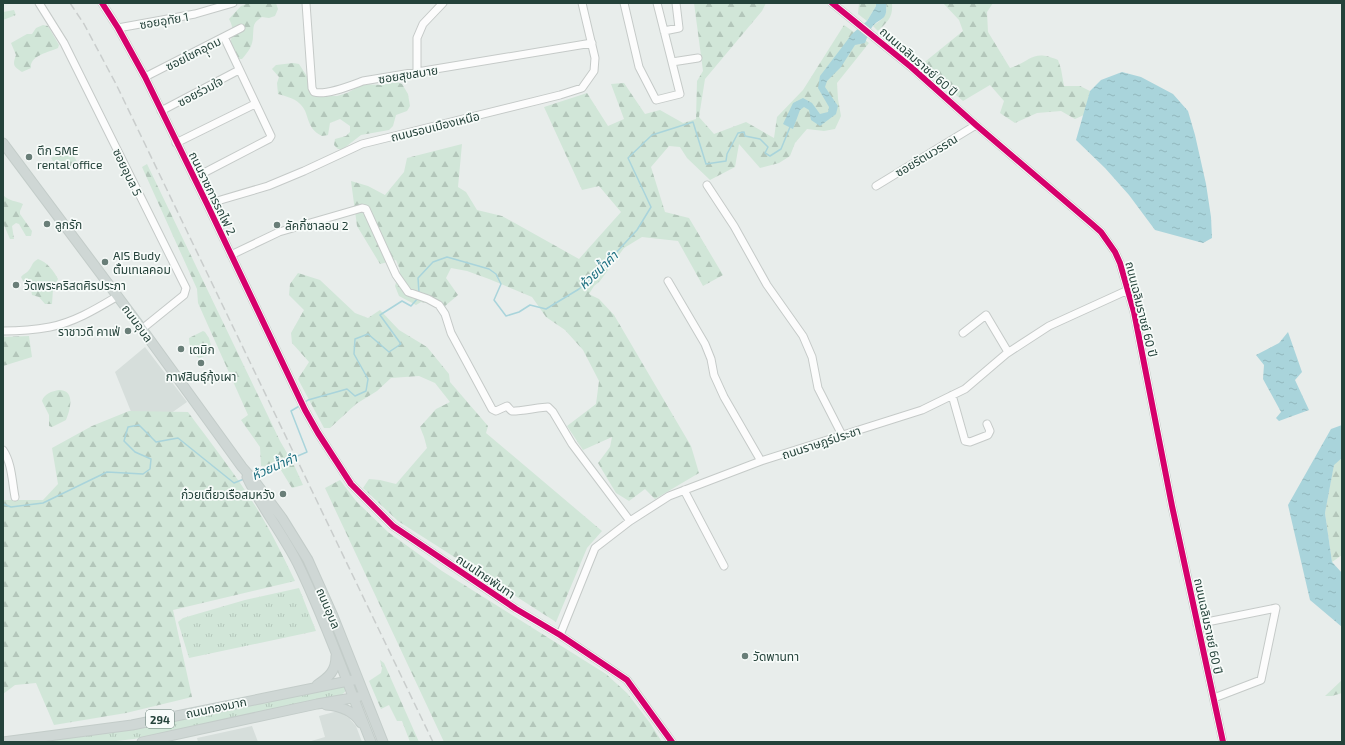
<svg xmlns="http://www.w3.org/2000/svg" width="1345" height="745" font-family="'Exo 2','Noto Sans Thai',sans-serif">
<defs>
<pattern id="grass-tufts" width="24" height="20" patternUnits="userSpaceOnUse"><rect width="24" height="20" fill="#d1e6d8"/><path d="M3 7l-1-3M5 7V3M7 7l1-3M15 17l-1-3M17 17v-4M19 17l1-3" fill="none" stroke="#b3c6ba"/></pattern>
<pattern id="forest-firs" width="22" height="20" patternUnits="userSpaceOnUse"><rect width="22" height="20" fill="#d1e6d8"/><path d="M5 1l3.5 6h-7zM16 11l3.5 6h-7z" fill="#b3c6ba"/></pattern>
<pattern id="water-ripples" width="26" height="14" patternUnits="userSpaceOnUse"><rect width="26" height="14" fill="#a9d4db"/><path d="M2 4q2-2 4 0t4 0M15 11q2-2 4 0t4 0" fill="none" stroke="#91b7bd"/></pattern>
</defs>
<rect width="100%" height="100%" fill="#e8edeb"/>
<path fill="#d6dedb" d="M145,347L187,402L167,416L134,419L115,372Z
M338,711L349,718L356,726L362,742H308L325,737L319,716Z
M252,726L258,742H198L197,738Z"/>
<path fill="url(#grass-tufts)" d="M14,10L16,15L3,20V12Z
M299,588L316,631L189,658L178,622L183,618L245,600Z
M337,687H344L346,689L345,692L340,696L134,739L107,742H31Z"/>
<path fill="url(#forest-firs)" d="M249,3H276L278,9L275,16L269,18L262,17C252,24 254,25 253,36C253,46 248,52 242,59H236L230,43C233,34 234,28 229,19L241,6Z
M694,3H766L762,11L705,79L699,117L714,134L746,122L774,138L777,117L803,90L844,25L869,43L837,83L838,99L841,116L835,129L824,131L807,129L795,143L790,156L779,163L760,168L739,144L735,167L710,180L687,158L680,147L669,146L651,167L665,212L689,218L723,275L703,286L678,241L642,237L624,248L600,281L594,286L589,294L599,299L614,315L691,446L699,473L655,499L645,489L629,501L616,493L598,463L610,447L612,437L583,450L567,426L596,404L599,381L583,350L565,330L546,317L532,297L489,279L467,271L451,268L446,278L458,295L445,306L421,302L416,305L399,296L395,286L400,270L396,260L380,264L357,226L351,181L368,186L385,195L404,172L407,158L462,144L458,187L466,192L477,210L502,216L579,259L621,212L599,186L582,190L544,107L587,93L608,126L624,119L611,84L624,83L645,114L660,110L683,123L696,119L697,81L703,71Z
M859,3H876V6L867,21L858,14Z
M886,3H892C893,18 888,21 878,31L873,26C883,19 888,16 886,3Z
M943,3H993L987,12L988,32L1010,68C1032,61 1032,49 1058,60L1061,69L1064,86H1080L1090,91L1084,115L1075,119L1061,111L1037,113L1015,123L1000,113L1004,101L990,85L963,101L921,65L963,31L959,20Z
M43,25L48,26L59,45L58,48C49,52 29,56 31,68L22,72C14,66 12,66 16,55L11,43L27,34H32L36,28Z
M293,63L299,64L308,78L309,89L313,96H337L347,93L363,84L381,85L397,82L402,84L408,94L410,106L407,111L396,115L393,126L389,130L361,135L343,149H338L334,145L335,139L346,136L350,132V126L340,119L330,123L328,135L322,136C304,127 311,113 299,103C294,98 285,96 278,94L277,83L279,77L272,69L276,65Z
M70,148L77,162L67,168L65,163L57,167L51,158Z
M147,164L280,441L294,465L303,485L292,488L279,467L261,466L260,447L241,420L248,415L198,303L197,289L142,167Z
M3,195C10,202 15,200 23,204L20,211V214L32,231L31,236H26L19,224L16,223L12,226L14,239H10L3,223Z
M38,259C47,262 54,271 58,279L53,289L52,304H45L39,297L32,295L30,284L23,281L21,277C23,274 27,273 29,270C33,265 31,263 38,259Z
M298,273L320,280L355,313L368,318L380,310L399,330L427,347L449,374L450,382L488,426L486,433L602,531L587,548L556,622L398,521L363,488L369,479L380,480L396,484L427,448L424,437L420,427L436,409L450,402L435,383L419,376L391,378L377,391L356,404L330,428H324L298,379L309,362L292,343L291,333L304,310L289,295L290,284Z
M203,331L205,332L209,338L213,353L199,358C192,354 189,346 189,338Z
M29,336L32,357L3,366V337Z
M59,390C76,390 70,410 66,420L52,427L49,426V415L42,401C44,394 52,391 59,390Z
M129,411L188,412C211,443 235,474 256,507C271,531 283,556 295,581L173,610L192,697L126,713L54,725L36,683L15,685L3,694V500H43L58,484L52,448L92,426Z
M1342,458V555L1332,562L1325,513L1334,464Z
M340,480L356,501L388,532L442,571L606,674L627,693L650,723L662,742H444L325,488Z
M380,660L384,663L419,742H410L402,721H397L389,705L381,709L369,681L381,673L382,668Z
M1342,680V693L1332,696H1325Z"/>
<path fill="url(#water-ripples)" d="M876,3H886C888,22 880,17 872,27C869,32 867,38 865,43L855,45L841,67L827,81L825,87L838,106L836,114L820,126L811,120L809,110L804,107L800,110L793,129L783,124L793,103L803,98L812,103L820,114L828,112L829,107L818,88L820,76L852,34L867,21L876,6Z
M1122,72L1141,77L1173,94L1188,111L1195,135L1206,184L1211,217L1212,238L1203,243L1155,230L1129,195L1105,168L1076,140L1090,91L1101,80Z
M1288,332L1302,372L1295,380L1309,410L1279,421L1276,418L1281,412L1263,379L1264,365L1256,355L1279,343Z
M1342,425V458L1334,465L1325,513L1332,562L1342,573V627L1310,600L1288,505L1331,429Z"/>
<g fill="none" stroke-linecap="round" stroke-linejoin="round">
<path stroke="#a9d4db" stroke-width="1.5" d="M419,293L418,278L433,262L447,257L489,269L496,274L501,284L494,300L506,316L519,312L530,305L546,309L579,289L600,270L637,230L651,207L628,158L652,135L693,122L706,164L726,161L727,154L738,133L744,132L745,136L760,139L768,147L765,153L770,156L781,149L790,127
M304,403L308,400L347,389L355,396L366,391L368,379L354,354L355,339L368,334L389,352L401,344L380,315L402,301L411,306L418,298
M253,475L307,452L291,411L301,405
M3,504L11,507L43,503L107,472L143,474L150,469L151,459L135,452L124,441L128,427L139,425L156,442L178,438L234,483L244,479"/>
<defs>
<path id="minor" d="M39,3L64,43L186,288L184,295L142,329
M102,3L118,28L145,77L207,204L305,410L318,433L351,484L393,526L516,609L560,635L627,680L672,742
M306,3L312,88L314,92C325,96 352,85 363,81L592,43
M624,3L639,67L656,100L680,94L657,3
M832,3L911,67L976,125L1092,224L1101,232L1115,252L1120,263L1134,312L1172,506L1223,742
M118,28L195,14L233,3
M664,31L679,28L676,3
M672,62L698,58
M417,72V38L423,24L443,3
M145,77L241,28
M161,111L239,70
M176,143L255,104
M194,178L269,139L271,136L224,37
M707,185L734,226L767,285L803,336L812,357L818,388L842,435
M876,186L976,125
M207,204L268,186L304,171L362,144L560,95L582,88L594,71L595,58L582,3
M231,255L279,232L362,208L366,209L396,275L408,292L428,299L439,305L445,314L451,333L492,409L496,411L507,406C509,408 510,410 512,411C515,412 542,407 548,407L553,412L572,444L630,521
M668,281L705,344L711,359L714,375L724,397L761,461
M3,331C19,331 34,330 50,327C75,322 96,309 118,296
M963,333L986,315L1008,352
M952,395L965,441L970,442L988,435L990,431L987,424
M3,450C12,463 12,482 15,497
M684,490L724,566
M1197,624L1276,608L1261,680L1214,698
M560,635L595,548L630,521L669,496L761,461L922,410L965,389L1006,354L1049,326L1128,290"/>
<path id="major" d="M3,143L142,329L242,467L256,483L282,518L308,560L333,616L383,742
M247,477C261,507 283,534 298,564C326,621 347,683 371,742
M317,685C329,677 336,671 336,656
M326,705C340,706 353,710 361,723
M3,742L132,725L358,679
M142,742L317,704L358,697"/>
</defs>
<use href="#minor" stroke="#c5cac8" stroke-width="9"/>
<use href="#major" stroke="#c3ccc9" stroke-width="11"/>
<use href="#minor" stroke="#fcfcfc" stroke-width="7"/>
<use href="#major" stroke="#cfd7d5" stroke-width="9"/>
<path stroke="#c9cdcc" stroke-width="1.5" stroke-dasharray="8 4" stroke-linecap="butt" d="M70,3L84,24L116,84L433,742"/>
<defs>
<path id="cycleway" d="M102,3L118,28L145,77L207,204L305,410L318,433L351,484L393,526L516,609L560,635L627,680L672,742
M832,3L911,67L976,125L1092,224L1101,232L1115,252L1120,263L1134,312L1172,506L1223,742"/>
</defs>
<use href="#cycleway" stroke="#f7fbf9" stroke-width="8"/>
<use href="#cycleway" stroke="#d6006c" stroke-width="6"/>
</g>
<g fill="#697e78" stroke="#f7fbf9" stroke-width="1.5">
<circle cx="29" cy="157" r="4"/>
<circle cx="47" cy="224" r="4"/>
<circle cx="277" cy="225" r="4"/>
<circle cx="105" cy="262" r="4"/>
<circle cx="16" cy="285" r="4"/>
<circle cx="128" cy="331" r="4"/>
<circle cx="181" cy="349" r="4"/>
<circle cx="201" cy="363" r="4"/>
<circle cx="283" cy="494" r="4"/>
<circle cx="745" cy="656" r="4"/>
</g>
<g text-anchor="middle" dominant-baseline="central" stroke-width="3.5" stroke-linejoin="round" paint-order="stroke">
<rect fill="#f7fbf9" stroke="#637a73" stroke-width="1" x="146" y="710" width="28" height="18" rx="3"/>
<g font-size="11" font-weight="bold" fill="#24423a">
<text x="160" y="719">294</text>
</g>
<g font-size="12" fill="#24423a" stroke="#f7fbf9">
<text transform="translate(164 20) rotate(-10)">ซอยอุทัย 1</text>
<text transform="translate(193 53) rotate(-27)">ซอยโชคอุุดม</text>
<text transform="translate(919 61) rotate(41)">ถนนเฉลิมราชย์ 60 ปี</text>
<text transform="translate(408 74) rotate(-9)">ซอยสุขสบาย</text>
<text transform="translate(200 91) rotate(-28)">ซอยร่วมใจ</text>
<text transform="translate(435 126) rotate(-14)">ถนนรอบเมืองเหนือ</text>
<text transform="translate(926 155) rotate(-31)">ซอยรัตนวรรณ</text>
<text transform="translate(128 172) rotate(64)">ซอยอุบล 5</text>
<text transform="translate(213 193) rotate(64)">ถนนราชการรถไฟ 2</text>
<text transform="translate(1142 309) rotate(76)">ถนนเฉลิมราชย์ 60 ปี</text>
<text transform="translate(138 323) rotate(54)">ถนนอุบล</text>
<text transform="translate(821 442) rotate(-18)">ถนนราษฎร์ประชา</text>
<text transform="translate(486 576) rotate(34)">ถนนไทยพันทา</text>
<text transform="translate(329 608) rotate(67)">ถนนอุบล</text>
<text transform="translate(1209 626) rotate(78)">ถนนเฉลิมราชย์ 60 ปี</text>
<text transform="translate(216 707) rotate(-12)">ถนนทองมาก</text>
</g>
<g font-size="12" fill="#24423a" stroke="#f7fbf9" text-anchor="start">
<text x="37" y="150">ตึก SME<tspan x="37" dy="14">rental office</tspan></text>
<text x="55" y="224">ลูกรัก</text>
<text x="285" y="225">ลัคกี้ซาลอน 2</text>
<text x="113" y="255">AIS Budy<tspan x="113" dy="14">ตั้มเทเลคอม</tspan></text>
<text x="24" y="285">วัดพระคริสตศิรประภา</text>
<text x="120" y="331" text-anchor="end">ราชาวดี คาเฟ่</text>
<text x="189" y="349">เตมิก</text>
<text x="201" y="376" text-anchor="middle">กาฬสินธุ์กุ้งเผา</text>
<text x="275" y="494" text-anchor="end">ก๋วยเตี๋ยวเรือสมหวัง</text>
<text x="753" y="656">วัดพานทา</text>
</g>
<g font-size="13" font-style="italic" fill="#1c6f80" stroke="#f7fbf9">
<text transform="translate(598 270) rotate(-44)">ห้วยน้ำคำ</text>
<text transform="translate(274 466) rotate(-24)">ห้วยน้ำคำ</text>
</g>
</g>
<rect width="1345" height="745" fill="none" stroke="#24423a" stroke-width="8"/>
</svg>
